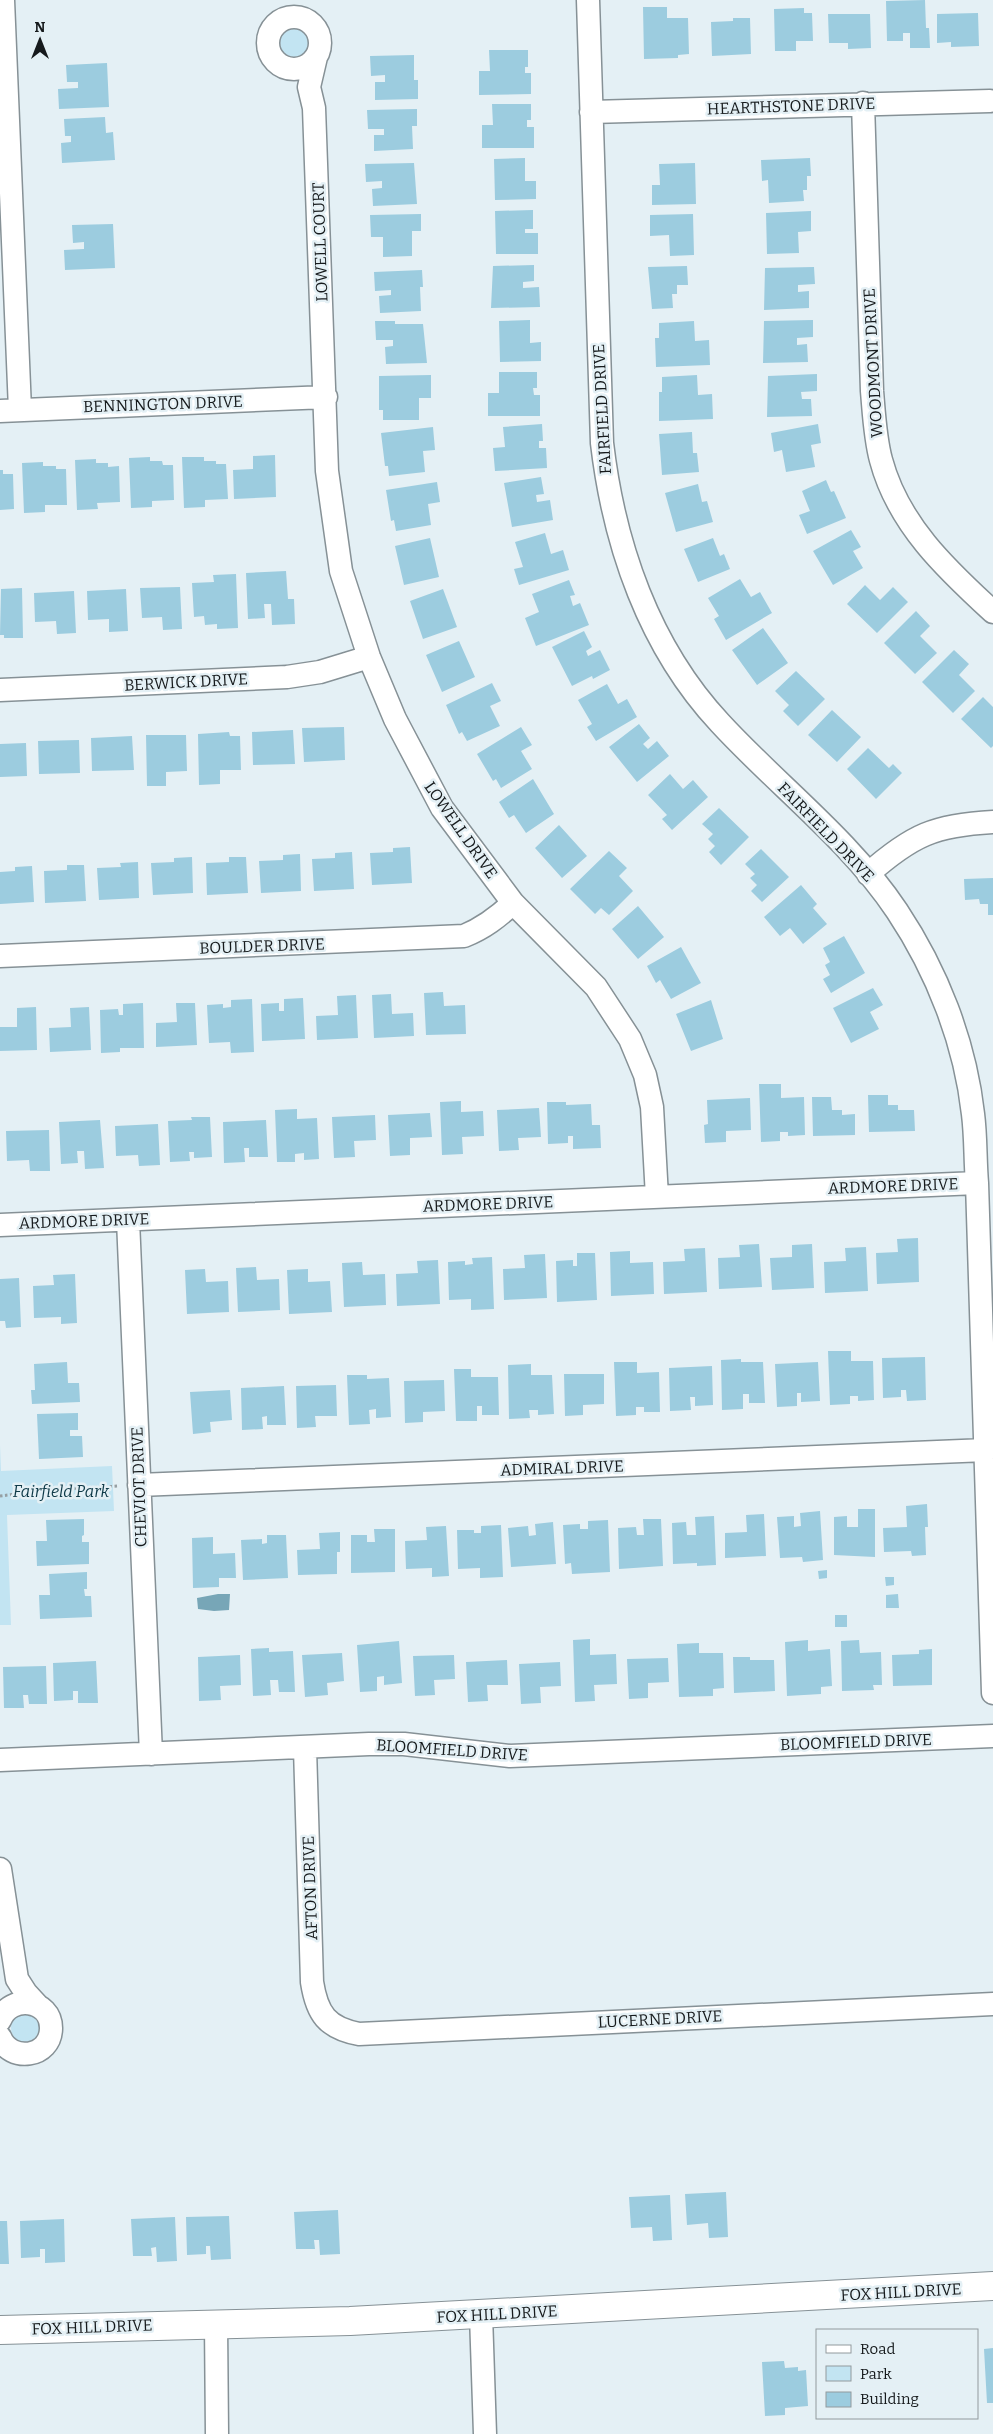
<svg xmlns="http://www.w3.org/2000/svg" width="993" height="2434" font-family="Bitter,serif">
<rect width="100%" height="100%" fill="#e4f0f5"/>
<path fill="#c2e4f2" d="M280 43a14 14 0 1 1 28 0a14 14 0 1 1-28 0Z
M0,1445L1,1471L112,1466L114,1511L7,1515L11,1625H0Z
M11 2028a14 14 0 1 1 28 0a14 14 0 1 1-28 0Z"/>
<path fill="#77a6b7" d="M218,1594H230L229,1610L214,1611L198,1609L197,1598Z"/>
<path fill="#9cccdf" d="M925,0L926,28H929L930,48H910V33H903V41H887L886,1Z
M643,7H667V18H688L689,54L678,55V58L644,59Z
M804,8V13H812L813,41H796V51H775L774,9Z
M978,13L979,46L951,47V42L937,43V14Z
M828,14H870L871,48L848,49V43H829Z
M733,18H750L751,54L712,56L711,22L733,21Z
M489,50H528V67H525V73H531V94L479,95V71H490Z
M414,55V80H418V99L375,100V82H385V75L371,76L370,56Z
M107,63L109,107L59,109L58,89L78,88V82H67L66,65Z
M492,104H531V120H527V127H534V148H482V125H493Z
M417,109V126H412L413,149L374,151V135H384V129H368L367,110Z
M105,117L106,133L113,132L115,160L62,163L61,143L71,142V136H65L64,119Z
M525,158V181H536V199L495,200L494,159Z
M810,158L811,176H807V190H803L804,201L769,203L768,180L762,181L761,160Z
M414,163L417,204L373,206L372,189L382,188V181L366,182L365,164Z
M695,163L696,204L652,205V185H660L659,164Z
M533,210V229H525V233H538V254H496L495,211Z
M811,211V231L798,232L799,253L767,254L766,213Z
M421,214V231H412V256L383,257V237H371L370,215Z
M693,214L694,255L670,256L669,235L650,236V215Z
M113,224L115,268L65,270L64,250L84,249V242L73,243L72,225Z
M534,265V281L523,282V288L539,287L540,307L491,308L493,266Z
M687,266L688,285H677V294H672L673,308L652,309L648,267Z
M814,267L815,284L798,285V292L809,291V308L764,310L765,268Z
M422,270L423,287H420L421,311L380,313L379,296L391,295V290L375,291L374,272Z
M530,320V343L541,342V361L500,362L499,321Z
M813,320V337L797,338V345L807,344L808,362L763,363L764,321Z
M375,321H395V324H423L427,363L386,364L385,347L393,346V340H376Z
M694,321L695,341L709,340L710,365L656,367L655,338H659V323Z
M499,372H537V388H533L534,395H540V416H488V393H499Z
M817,374V391L801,392L802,399H811L812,416L767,417L768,376Z
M431,375V398H419V420H383V410H379V376Z
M697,375L698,395L712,394L713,419L659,421V392H662V377Z
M542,424L543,441H539V448H546L547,468L495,471L493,448L505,447L503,427Z
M818,424L821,443L811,445L815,467L786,472L782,450L774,452L771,433Z
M433,427L435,450L423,451L425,472L389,476L388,466H385L381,433Z
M692,432L693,453H697L699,472L662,475L659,434Z
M275,455L276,497L234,499L233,470L253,469V456Z
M150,457V461H162L163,465H173L174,500L152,501V507L131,508L129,458Z
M182,457H204V461H216V464H226L228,499L205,500V507L184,508Z
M96,459V463H108V467L119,466L120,502L97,503L98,509L77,510L75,460Z
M43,462V466H56V469H66L67,505H45V512L24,513L22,463Z
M0,470H3V474H13L14,509L0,510Z
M541,477L544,494L536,495L537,502L550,500L553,520L512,527L504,483Z
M826,480L831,492L834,491L846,518L807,534L799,515L810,511L802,491Z
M437,482L440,502L428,504L431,525L396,531L394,520L391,521L386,490Z
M698,484L702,502L707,501L713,522L676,532L665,493Z
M851,530L861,547L853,551L863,568L833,585L813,551Z
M545,533L551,554L563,550L569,570L519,585L514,569L523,567L515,542Z
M430,538L439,577L404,585L395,546Z
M713,538L720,556L724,554L730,569L698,582L684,549Z
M286,571L288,599H294L295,624L272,625L271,604H264L265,618L248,619L246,573Z
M236,574L238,628L217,629V624L205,625L204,616L194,617L192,583L214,582L213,575Z
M740,579L751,597L760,592L772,613L726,640L714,619L719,616L708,598Z
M569,580L575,595L570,596L573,606L580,603L589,625L536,646L525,618L539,612L532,594Z
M865,585L880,600L893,587L908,602L877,633L847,604Z
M180,587L182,629L163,630L162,617L142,618L140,588Z
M22,588L23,638H4V635H0L1,589Z
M126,589L128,631L109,632V619L88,620L87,591Z
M443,589L457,627L423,639L410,601Z
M74,591L76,633L57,634L56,621L35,622L34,593Z
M916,611L930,626L920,636L937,653L915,674L884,643Z
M763,628L788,663L757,685L732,650Z
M584,631L592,647L586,651L588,656L600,650L610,670L593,679L592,676L572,686L552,647Z
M459,641L475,677L442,692L426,655Z
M954,650L969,664L959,675L975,691L953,713L922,682Z
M796,671L825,699L798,726L783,711L789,705L775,691Z
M492,683L501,701L490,706L500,726L467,741L462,732L459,734L446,705Z
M607,684L618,704L627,699L637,717L596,741L587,727L592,724L578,700Z
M983,697L993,707V746L991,748L961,719Z
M832,710L861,737L837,762L808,735Z
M639,724L650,738L643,744L648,749L657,741L669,756L637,782L609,747Z
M344,727L345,760L304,762L302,728Z
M521,727L532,745L521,751L532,769L501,788L496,779L493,781L477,754Z
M293,730L295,764L253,765L252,732Z
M229,732L230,736H240L241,770H220V784L199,785L198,734Z
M146,735H186L187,771L166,772V786H147Z
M132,736L134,770L92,771L91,738Z
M79,740L80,773L39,774L38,741Z
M26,743L27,776L0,777V744Z
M868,748L889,768L893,764L902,773L876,799L847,769Z
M670,774L683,789L693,780L708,797L672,830L662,819L667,815L648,795Z
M533,779L554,814L526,833L514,815L509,818L499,802Z
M719,808L749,837L721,865L709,852L715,846L708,839L713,834L702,824Z
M559,825L587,856L562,878L535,848Z
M410,847L412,883L372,885L370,853L393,852V848Z
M761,849L789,877L762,902L751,891L757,885L750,878L755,874L745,864Z
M609,851L627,868L619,876L633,891L609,915L601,908L595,914L570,889Z
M352,852L354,889L314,891L312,859L335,858V853Z
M300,854L301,891L261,893L259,861L283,860V855Z
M192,857L193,893L153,895L151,863L174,862V858Z
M229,857H246L248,893L207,895L206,863L229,862Z
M138,862L139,898L99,900L97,868L121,867L120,863Z
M67,865H84L86,901L45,903L44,871L67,870Z
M32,866L34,902L0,904V872L15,871V867Z
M993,878V915H988V904H980L979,899L965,900L964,879Z
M801,885L817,904L813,908L827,924L803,944L790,928L780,936L764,917Z
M638,906L664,937L638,959L612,929Z
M844,936L865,973L831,993L823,979L830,975L825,965L830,962L823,948Z
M681,947L701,983L671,999L660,980L656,983L647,966Z
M873,988L883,1005L870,1012L879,1029L851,1043L833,1008Z
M443,992L444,1006L465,1005L466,1034L426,1035L424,993Z
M391,994L392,1014L413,1013L414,1036L374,1038L372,995Z
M356,995L358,1038L317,1040L316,1016L338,1015L337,996Z
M303,998L305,1039L262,1041L261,1004L279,1003V1011H284V999Z
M252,999L254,1052L231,1053L230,1042L209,1043L207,1005L223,1004V1008L231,1007V1000Z
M711,1000L723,1039L691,1051L676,1014Z
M143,1003L144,1048H120V1052L101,1053L100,1010L118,1009L119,1015H123V1004Z
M176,1003H195L197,1045L156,1047V1023L177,1022Z
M36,1007L37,1050L0,1051V1027H17V1008Z
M89,1007L91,1050L50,1052L49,1028L71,1027L70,1008Z
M759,1084H781V1098L804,1097L805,1135L788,1136V1132H780V1141L761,1142Z
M868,1095H888V1105H898V1110H914L915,1131L869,1132Z
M812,1097H831L832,1110H842V1115L855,1114V1135L813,1136Z
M750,1098L751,1130L726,1131V1142L705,1143L704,1125L708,1124L707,1100Z
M461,1101V1112L483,1111L484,1136L462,1137L463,1154L442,1155L440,1102Z
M547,1102H566V1105L591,1104L592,1125H600L601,1148L573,1149V1136H568V1143L548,1144Z
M539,1108L541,1137L518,1138L519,1150L499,1151L497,1110Z
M297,1109V1119L317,1118L319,1159L304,1160V1153L295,1154V1162H277L275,1110Z
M430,1113L432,1137L410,1138V1155L390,1156L388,1115Z
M375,1115L376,1140L354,1141L355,1157L334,1158L332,1117Z
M191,1117H210L212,1157L194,1158V1152H189L190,1161L170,1162L168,1121L192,1120Z
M100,1120L104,1168L85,1169L84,1151H77L78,1163L61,1164L59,1122Z
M266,1120L268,1157H249V1148H244L245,1162L224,1163L223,1122Z
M158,1124L160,1165L139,1166L138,1155L116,1156L115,1126Z
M49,1130L50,1171H30L29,1160L7,1161L6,1131Z
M918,1238L919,1282L877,1284L876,1253L898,1252L897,1239Z
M759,1244L762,1287L719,1289L718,1258L740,1257L739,1245Z
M812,1244L814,1288L772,1290L770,1258L792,1257V1245Z
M866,1247L868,1291L825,1293L824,1262L846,1261L845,1248Z
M705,1248L707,1292L664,1294L663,1262L685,1261L684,1249Z
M630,1251V1263L653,1262L654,1294L611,1296L610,1252Z
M577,1253H595L597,1300L557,1302L556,1261L573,1260V1266H577Z
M545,1254L547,1298L504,1300L503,1269L525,1268L524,1255Z
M492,1257L494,1309L471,1310V1299L449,1300L448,1262L465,1261V1265L473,1264L472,1258Z
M438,1260L440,1304L397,1306L396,1274L418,1273L417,1261Z
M362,1262L363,1275L385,1274L386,1305L344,1307L342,1263Z
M256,1267L257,1280L279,1279L280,1310L238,1312L236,1268Z
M205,1269L206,1282L228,1281L229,1312L187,1314L185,1270Z
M308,1269V1282L330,1281L332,1312L289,1314L287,1270Z
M75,1274L77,1323L61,1324V1317L34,1318L33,1286L54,1285L53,1275Z
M19,1278L21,1327L6,1328L5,1321H0V1279Z
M828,1351H851V1361H873L874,1400L858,1401V1396H850V1404L830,1405Z
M925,1357L926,1400L907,1401L906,1390H901V1397L883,1398L882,1358Z
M741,1359V1362H763L765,1403H749V1394H743V1409L722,1410L721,1360Z
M67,1362L68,1383H79L80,1402L32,1404L31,1390H35L34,1364Z
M614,1362H637V1373L659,1372L660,1412H644V1407H636V1415L616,1416Z
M818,1362L820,1401L801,1402V1393H797V1406L777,1407L775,1364Z
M531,1364V1375H552L554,1414L538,1415V1410H529L530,1418L509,1419L508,1365Z
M712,1366L713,1405L695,1406V1397H690L691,1410L670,1411L669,1368Z
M454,1369H471V1377H498L499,1415H482V1406H477V1421H456Z
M564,1374H604V1404L583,1405V1415L565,1416Z
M347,1375H367V1379L389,1378L391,1417L376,1418V1409L369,1410L370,1424L349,1425Z
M444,1380L445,1411L423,1412V1422L405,1423L404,1381Z
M336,1385L337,1416H315L316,1427L297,1428L296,1386Z
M284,1386L286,1425H267V1416L262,1417L263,1429L242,1430L241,1388Z
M230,1390L232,1420L210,1422L211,1432L193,1434L190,1392Z
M78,1413V1430H70V1436H82L83,1457L39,1459L37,1414Z
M927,1504L928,1527H925L926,1555L912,1556L911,1551L884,1552L883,1528L907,1527L906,1506Z
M858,1509H875V1557L834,1555V1517L847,1516V1527H858Z
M820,1511L823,1560L803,1562L802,1557L780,1558L777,1517L794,1516V1527L801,1526L800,1513Z
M764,1514L766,1556L725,1558V1533L747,1532L746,1515Z
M714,1516L716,1565L697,1566V1563L673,1564L672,1523L686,1522L687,1535H696L695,1517Z
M84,1519V1535L82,1536V1542H89V1564L37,1566L36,1541H47L46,1520Z
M643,1519H661L663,1566L619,1569L618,1528L636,1527L637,1535H644Z
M608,1520L610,1572L572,1574L571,1563L565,1564L563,1525L580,1524V1529H588V1521Z
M553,1522L556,1564L511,1567L508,1528L528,1526L529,1536L536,1535L535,1524Z
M501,1525L503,1577L480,1578V1568L458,1569L457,1530H474V1533H481V1526Z
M446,1526L449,1576L432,1577V1568L406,1569L405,1541L427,1540L426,1527Z
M374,1529H395V1572L351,1573V1535H367V1542H375Z
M340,1532V1552H337V1574L298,1575L297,1550L320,1549L319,1533Z
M267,1535H286L288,1578L243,1580L241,1540L262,1539V1544L267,1543Z
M213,1537V1554L235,1553L236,1578H219V1587L193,1588L192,1538Z
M827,1570V1578L819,1579L818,1571Z
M87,1572V1589H84L85,1596H91L92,1617L40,1619L39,1595H50L49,1574Z
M885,1577H894V1585L886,1586Z
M898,1594L899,1608H886V1595Z
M835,1615H847V1627H835Z
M590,1639V1655L616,1654L617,1684L594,1685L595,1701L575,1702L573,1640Z
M808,1640V1651L830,1649L832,1686L821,1687V1694L787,1696L785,1642Z
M859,1640L860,1653L881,1652L882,1685H873L874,1690L842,1691L841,1641Z
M399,1641L402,1683L384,1685V1676L377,1677V1691L360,1692L357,1645Z
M699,1643V1653H723L724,1688L713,1689V1696L679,1697L677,1644Z
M269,1648V1652L293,1651L295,1692H279L278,1680H270L271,1695L253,1696L251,1649Z
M932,1649V1685L893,1686L892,1655L919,1654V1650Z
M342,1653L344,1681L327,1683L328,1695L305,1697L302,1655Z
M240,1655L241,1685L220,1686L221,1700L199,1701L198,1657Z
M454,1655L455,1679L434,1680L435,1695L415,1696L413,1656Z
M733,1657H750V1660H774L775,1691L734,1693Z
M668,1658L669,1682L648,1683V1698L629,1699L627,1659Z
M507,1660L508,1685H487L488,1701L468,1702L466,1662Z
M96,1661L98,1703H78V1691H73V1700L54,1701L53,1663Z
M560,1662L561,1686L540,1687L541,1703L521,1704L519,1664Z
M46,1666L47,1704H29L28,1695H23L24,1708H4L3,1667Z
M726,2192L728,2237L709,2238L708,2223L687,2225L685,2194Z
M670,2195L672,2240L653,2241L652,2227L631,2228L629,2197Z
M338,2210L340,2254L320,2255L319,2240H314L315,2249H296L294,2212Z
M229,2216L231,2259L211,2260L210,2246H206V2254L187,2255L186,2217Z
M175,2217L177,2261L157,2262L156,2247L151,2248L152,2256H133L131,2219Z
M64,2219L65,2262L45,2263V2249H40V2257L21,2258L20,2221Z
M0,2221H7L9,2264H0Z
M993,2348V2403H987L984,2349Z
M784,2361L785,2368L798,2367V2371L806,2370L808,2406L785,2408V2415L765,2416L762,2362Z"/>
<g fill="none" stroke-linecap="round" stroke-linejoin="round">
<defs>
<path id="street" d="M3,0L20,410
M588,0L602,443C614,545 649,647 720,723C778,786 849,839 897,911C937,971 965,1042 973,1114C976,1137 975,1160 977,1183L993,1693
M268 43a26 26 0 1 1 52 0a26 26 0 1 1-52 0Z
M316,57L309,87L314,108L327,471L341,571L369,657L395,719L442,808L513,903L596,987L630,1039L645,1075L652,1107L657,1197
M863,103L872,391C874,414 875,438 881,460C898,524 946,569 993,612
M591,112L990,101
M0,411L326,397
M0,690L287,677L320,672L369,657
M868,874C912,835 935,825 993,822
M0,956L464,936C484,928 498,917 513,903
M128,1220L151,1754
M0,1225L977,1183
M139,1485L986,1450
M305,1748L312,1982C317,2014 327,2028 359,2034L993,2004
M0,1760L369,1744H404L510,1756L993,1736
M0,1869L17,1979L26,1993L38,2006
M0,2020C10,1994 51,1999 51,2028C51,2058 10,2063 0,2037
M481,2315L485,2434
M216,2323L217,2434"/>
<path id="secondary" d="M0,2330L350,2321L993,2286"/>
</defs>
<use href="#street" stroke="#869196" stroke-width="25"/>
<use href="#secondary" stroke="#869196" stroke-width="30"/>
<path stroke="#969fa3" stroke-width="3" stroke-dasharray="2.5 2.5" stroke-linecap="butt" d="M0,1496L50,1490L119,1486"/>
<use href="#street" stroke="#fff" stroke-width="22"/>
<use href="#secondary" stroke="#fff" stroke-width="28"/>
</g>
<g text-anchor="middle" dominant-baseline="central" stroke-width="5" stroke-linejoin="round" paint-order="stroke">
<g font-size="16" fill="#161a1c" stroke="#e4f0f5">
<text transform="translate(791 106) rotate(-2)">HEARTHSTONE DRIVE</text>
<text transform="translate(320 242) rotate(-92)">LOWELL COURT</text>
<text transform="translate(873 363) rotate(-93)">WOODMONT DRIVE</text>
<text transform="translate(163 404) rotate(-2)">BENNINGTON DRIVE</text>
<text transform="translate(602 409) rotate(-93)">FAIRFIELD DRIVE</text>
<text transform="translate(186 682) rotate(-3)">BERWICK DRIVE</text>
<text transform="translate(461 830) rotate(55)">LOWELL DRIVE</text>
<text transform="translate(826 832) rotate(46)">FAIRFIELD DRIVE</text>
<text transform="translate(262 946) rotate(-2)">BOULDER DRIVE</text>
<text transform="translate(893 1186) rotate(-2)">ARDMORE DRIVE</text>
<text transform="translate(488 1204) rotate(-2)">ARDMORE DRIVE</text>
<text transform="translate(84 1221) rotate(-2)">ARDMORE DRIVE</text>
<text transform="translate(562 1468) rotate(-2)">ADMIRAL DRIVE</text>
<text transform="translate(139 1487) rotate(-92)">CHEVIOT DRIVE</text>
<text transform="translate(856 1742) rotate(-2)">BLOOMFIELD DRIVE</text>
<text transform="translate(452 1750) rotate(4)">BLOOMFIELD DRIVE</text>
<text transform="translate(310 1888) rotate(-92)">AFTON DRIVE</text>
<text transform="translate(660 2019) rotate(-3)">LUCERNE DRIVE</text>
<text transform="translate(901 2292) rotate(-3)">FOX HILL DRIVE</text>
<text transform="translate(497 2314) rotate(-3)">FOX HILL DRIVE</text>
<text transform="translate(92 2327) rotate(-2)">FOX HILL DRIVE</text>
</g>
<g font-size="16" font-style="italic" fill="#0f3a48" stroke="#e4f0f5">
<text x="61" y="1491">Fairfield Park</text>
</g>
</g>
<rect x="816" y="2329" width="162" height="90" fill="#e4f0f5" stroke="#929a9e"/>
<rect x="826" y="2345" width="25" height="8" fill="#ffffff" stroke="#929a9e"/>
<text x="860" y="2354" font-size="15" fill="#161a1c">Road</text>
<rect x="826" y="2366" width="25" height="15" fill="#c2e4f2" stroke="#929a9e"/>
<text x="860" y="2379" font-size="15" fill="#161a1c">Park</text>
<rect x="826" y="2392" width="25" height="15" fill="#9cccdf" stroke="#929a9e"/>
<text x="860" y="2404" font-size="15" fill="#161a1c">Building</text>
<g transform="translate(40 40)" stroke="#e4f0f5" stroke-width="4" paint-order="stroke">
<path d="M0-4L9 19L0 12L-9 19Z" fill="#161a1c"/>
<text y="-8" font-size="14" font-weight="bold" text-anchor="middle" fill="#161a1c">N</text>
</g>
</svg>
